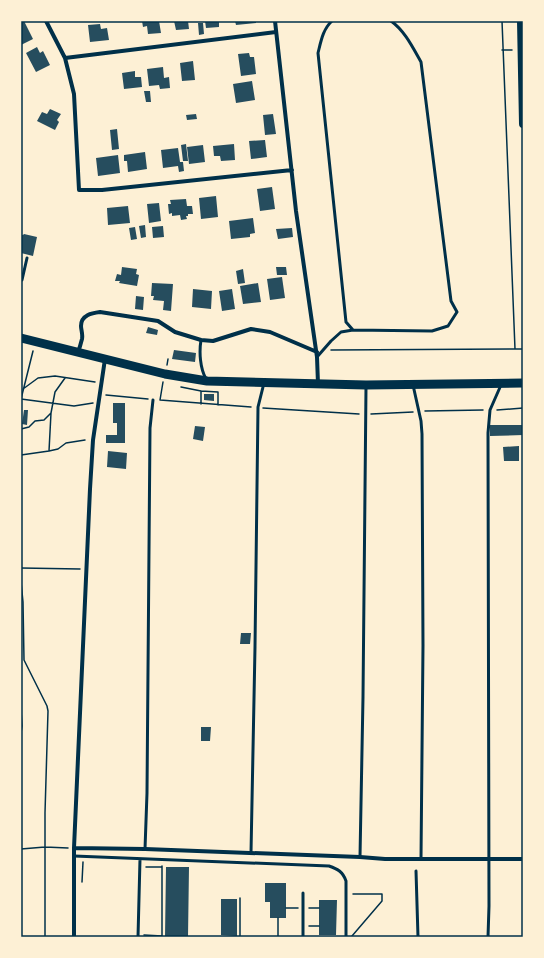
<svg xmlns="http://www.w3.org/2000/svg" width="544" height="958" font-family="'Fira Sans',sans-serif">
<rect width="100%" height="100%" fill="#fdf0d5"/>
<path fill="#264d5e" d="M24,21L33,39L21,45V23Z
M142,21H159L161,33L148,34L147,26L143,27Z
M174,21H188L189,29L176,30Z
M205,21H219V27L206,28Z
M235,21H256V23L236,25Z
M198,23H203L204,34L199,35Z
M100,24L101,29L107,28L109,40L90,42L88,25Z
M37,47L40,53L43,51L50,65L36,72L26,53Z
M249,53L250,57H254L256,74L241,76L238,54Z
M193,61L195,80L182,81L180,63Z
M163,67L164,78L169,77L170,88L160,89L159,85L149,86L147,69Z
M135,71V77H141L142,87L124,89L122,73Z
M252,81L255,100L236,103L233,84Z
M144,91H150L151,102H146Z
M50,109L61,114L57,120L59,122L55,130L37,121L42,112L47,114Z
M196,114L197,119L187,120L186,115Z
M273,114L276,134L265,135L263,115Z
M117,129L119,149L112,150L110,130Z
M265,140L267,157L251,159L249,141Z
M186,144L188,161H183L181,145Z
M234,144L235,160L221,161L220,156H214L213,146Z
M203,145L205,162L189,164L187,147Z
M178,148L180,162H183L184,171L179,172L178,166L163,168L161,150Z
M145,152L147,169L128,172L127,161H124V155Z
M118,155L120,173L98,176L96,158Z
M272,187L275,209L260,211L257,189Z
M216,196L218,217L201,219L199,198Z
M186,199L187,206H192L193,214H188V216H186L187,219L181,220L180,215L172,216V213L169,214L168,204H171L170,200Z
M159,203L161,221L149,223L147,204Z
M128,206L130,223L108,225L107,208Z
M253,218L255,233L250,234V237L231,239L229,221Z
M145,225L146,237L141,238L139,226Z
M163,226L164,237L153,238L152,227Z
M135,227L137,239L131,240L129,228Z
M292,228L293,237L278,239L276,229Z
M24,234L37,237L33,256L21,253V235H23Z
M122,267L137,269L136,274L139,275L137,286L119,283L120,281H115L117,274L121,275Z
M276,267H286L287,275H277Z
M243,269L245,283L238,284L236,271Z
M282,277L285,298L270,300L267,279Z
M152,283L173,284L171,311L163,310L164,301L153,300L154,296H151Z
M258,283L261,302L243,304L240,286Z
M193,289L212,291L211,309L192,307Z
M232,289L235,309L222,311L219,291Z
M136,296L144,297L143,310L135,309Z
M148,327L158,330L157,335L146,333Z
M174,350L196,353L195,362L172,359Z
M204,394H214V401L204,400Z
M113,403H125V443H106V435H117V423H113Z
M24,410H28L27,425L22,424Z
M490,425H523V435L490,436Z
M195,426L205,427L203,441L193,439Z
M519,446V461H504L503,447Z
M108,451L127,453L126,469L107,467Z
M241,633H251L250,644H240Z
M201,727H211L210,741H201Z
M166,867H189L188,937H165Z
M265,883H286V918H270V902H265Z
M221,899H237V936L221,935Z
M319,900H337L336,935H319Z"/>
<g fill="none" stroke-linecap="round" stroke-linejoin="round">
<path stroke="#003049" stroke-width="1.5" d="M502,21L515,349
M502,50H512
M331,350L523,349
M167,365L168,359
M181,387L201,391V404
M23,389L38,378L55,376L95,382
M201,391L218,392V405
M106,395L148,399
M21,399L74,406L93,403
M21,399L33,351
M160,400L251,407
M160,400L163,382
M263,408L359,414
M497,410L523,408
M425,411L483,410
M371,414L413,412
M21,429L29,427L35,421L44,420L51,413
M49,451L51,413L55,392L65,378
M21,455L49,451L58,449L66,443L85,440
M21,568L80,569
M21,582L23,602L24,660L47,706L48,711L45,813V937
M21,710L22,726L21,733
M21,849L45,847L68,848
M146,867H162
M82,882L83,862
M286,908H298
M309,908H319
M278,918V937
M309,926H319
M144,935L162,936V866
M352,936L382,901V894H353
M240,937V898"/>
<path stroke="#003049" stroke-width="3" d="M332,21C323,29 321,41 318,53L346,322L353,330L432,331L448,326L457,312L451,301L421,62C413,48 405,31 391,21
M21,280H22L27,258
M201,340C199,352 200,368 206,379
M317,357L331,341L341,332L353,330
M413,385L421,421L422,434L423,645L421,859
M145,849L147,793L150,428L153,400
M251,853L255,647L258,407L264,383
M74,856L329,866C338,869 343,872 346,881V937
M360,857L363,697L366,387
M416,871L418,937
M303,893V937
M138,937L140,859
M488,937L489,906L488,433L490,410L501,385"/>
<path stroke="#003049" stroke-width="4" d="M46,21L65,58L276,32
M275,21L296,211L317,357L318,384
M65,58L74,94L79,190H102L292,170
M78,352C80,347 81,343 82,339C83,334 81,330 81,326C81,315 92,313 100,312L158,321L175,332L201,340L213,341L251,329L270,332L317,352
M74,848L145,849L360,857L385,859H523
M74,937V848L90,489L93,440L105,359"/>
<path stroke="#003049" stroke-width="8" d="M521,21L523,124"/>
<path stroke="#003049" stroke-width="9" d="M21,338L165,374L207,381L366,385L523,383"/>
</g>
<rect width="544" height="958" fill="none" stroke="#fdf0d5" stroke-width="44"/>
<rect x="22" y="22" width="500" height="914" fill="none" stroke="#003049" stroke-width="1.5"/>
</svg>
